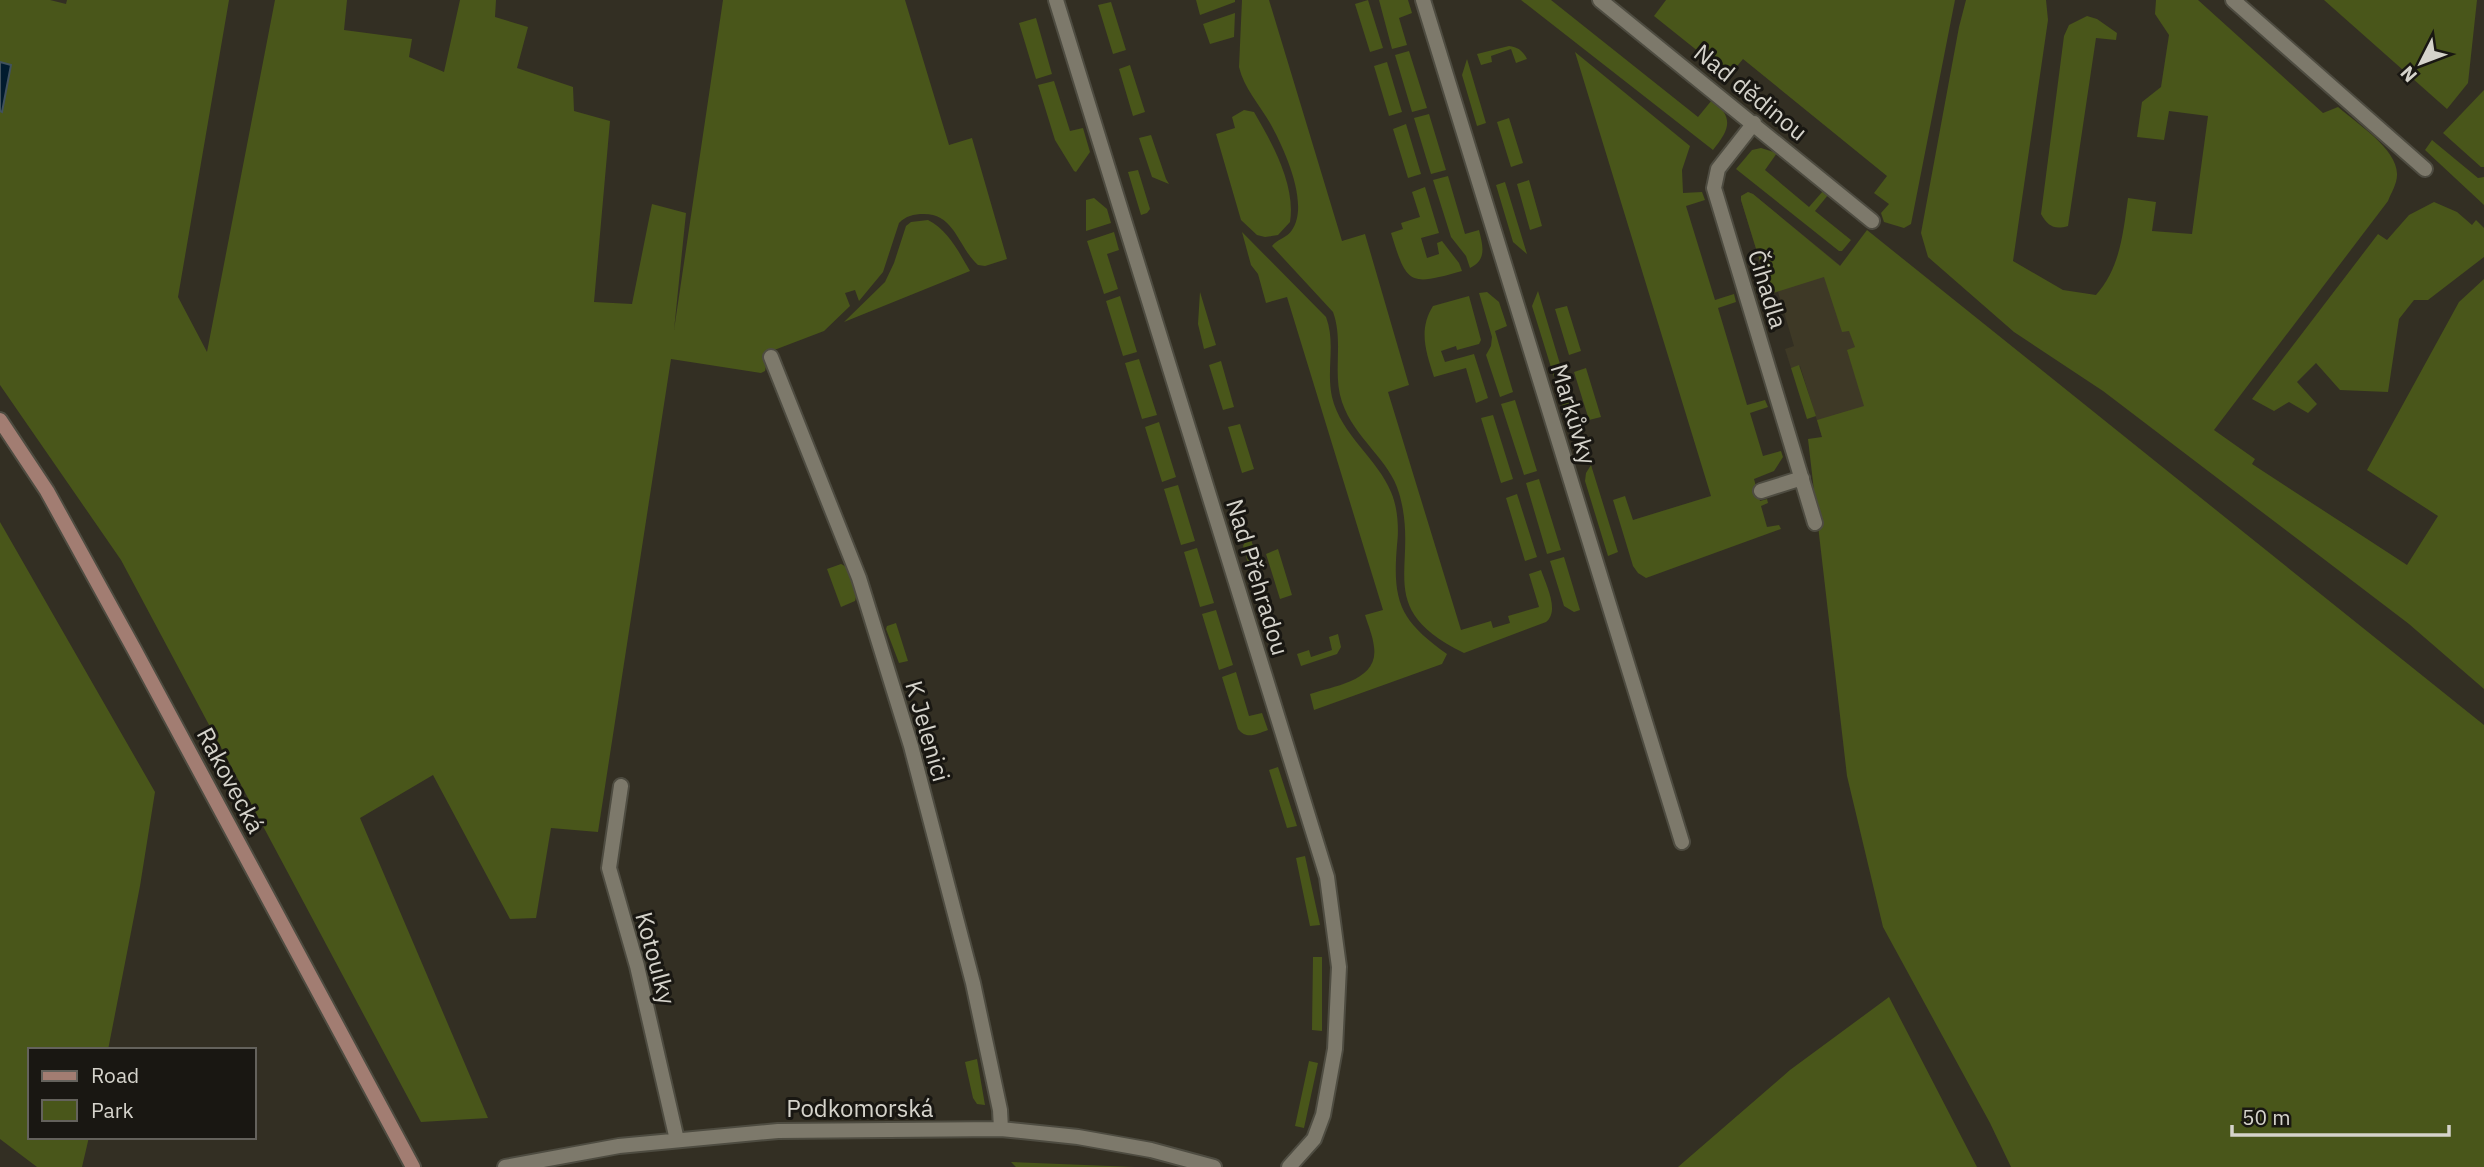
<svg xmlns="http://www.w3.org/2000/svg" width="2484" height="1167" font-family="'IBM Plex Sans',sans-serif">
<rect width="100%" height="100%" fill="#332f23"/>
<path fill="#3e3926" d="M1748,192L1753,194L1897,312L1905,428L1822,437L1800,366L1791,368L1785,349L1794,346L1778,292L1770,294L1741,200V196Z"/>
<path fill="#49561a" d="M0,0H50L66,4L67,0H229L178,297L207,352L275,0H347L344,30L412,39L409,57L444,72L460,0H496L495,17L528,27L517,68L573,87L574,111L610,121L594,302L632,304L652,204L686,213L674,330L723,0H905L949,145L972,138L1007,259L985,266L978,265C958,247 955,214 924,214C913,214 906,216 899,223L883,272L859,301L855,290L845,293L850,306L824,331L769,352L765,371L761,373L671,359L598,832L551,828L536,918L510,919L433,775L360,818L488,1118L421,1122L121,560L0,385Z
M1196,0H1235V2L1200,15Z
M1242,0H1269L1342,241L1365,234L1409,385L1388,392L1461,630L1491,621L1493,628L1510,623L1508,616L1539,607L1529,574L1541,570C1546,585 1560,611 1546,622L1464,653C1370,607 1421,567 1399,493C1390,460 1354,438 1342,402C1332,372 1344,342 1333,312L1272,246C1277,239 1287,238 1292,230C1310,204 1284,148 1270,123C1259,104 1244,88 1239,67Z
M1368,0L1383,48L1370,52L1355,4Z
M1379,0H1408L1412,13L1399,18L1407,45L1392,49Z
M1521,0H1551L1698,117L1712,100C1735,118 1729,130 1713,150Z
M1666,0H1955L1911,224L1904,228L1884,222L1881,213L1889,204L1874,193L1887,176L1743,59L1729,76L1654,16Z
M1966,0H2046L2048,20L2013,261L2063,290L2096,295C2120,268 2123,234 2128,198L2156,202L2152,231L2192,234L2208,116L2169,111L2164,140L2137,137L2142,102L2161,87L2169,35L2155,14L2156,0H2198L2323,113L2338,107C2356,123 2398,149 2397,175C2397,184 2391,193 2388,201L2214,430L2255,459L2252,464L2407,565L2438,516L2367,470L2459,302L2484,279V689L2409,624L2103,391L2014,332L1928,257L1921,233L1959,27Z
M2324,0H2477L2468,83L2447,109Z
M1111,2L1126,50L1113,54L1098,5Z
M1235,13L1234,37L1210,44L1203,24Z
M2087,16L2097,19L2117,33L2116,40L2096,38L2068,226C2054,230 2048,226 2041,214L2064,36L2069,25Z
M1036,18L1052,74L1036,79L1019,23Z
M1509,46C1518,47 1523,51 1527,59L1516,63L1511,49L1491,56L1492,62L1481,65L1477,54Z
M1409,51L1427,108L1412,112L1395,55Z
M1575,52L1690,146L1682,170L1683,193L1702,192L1705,200L1686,206L1715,300L1734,294L1736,302L1718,308L1747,405L1765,400L1768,407L1750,413L1763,456L1781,451L1783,457L1774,471L1754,479L1760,501L1767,499L1768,503L1761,506L1767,527L1779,525L1781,529L1646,578L1638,573L1633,566L1613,500L1625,496L1633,520L1711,496Z
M1467,59L1486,123L1477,126L1462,75Z
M1387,62L1402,112L1389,116L1374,66Z
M1130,65L1145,112L1133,116L1119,69Z
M1054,81L1070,131L1083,128L1090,152L1076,172L1074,171L1055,140L1038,85Z
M2484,90V167H2481L2443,133Z
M1244,110L1254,112C1272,143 1296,185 1290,222L1278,235L1265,237L1257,235L1241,220L1216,134L1235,128L1232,117Z
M1429,114L1446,170L1431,174L1414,118Z
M1509,118L1523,163L1511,167L1497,122Z
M1406,124L1421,174L1408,178L1393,129Z
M1151,135L1166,179L1169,184L1152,177L1139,138Z
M2432,140L2478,178L2484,177V205L2425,150Z
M1761,148L1777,153L1765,170L1809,207L1823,191L1828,195L1815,211L1851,240L1842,251H1839L1736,169L1752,150Z
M1138,170L1150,209L1147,213L1141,215L1128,172Z
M1448,176L1465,234L1479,230C1483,246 1487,260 1470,268L1466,256L1451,237L1433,180Z
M1529,180L1542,226L1530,230L1517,184Z
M1505,182L1527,254L1513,242L1496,185Z
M1425,187L1439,233L1421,238L1427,258L1439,254L1437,243L1442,241L1459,263L1462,271C1409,286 1407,285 1391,233L1403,229L1401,223L1420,217L1412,192Z
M1748,192L1753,194L1840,266L1867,230L2484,725V1167H2011L1990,1123L1883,927L1847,776L1808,439L1822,437L1817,420L1864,406L1847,350L1855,347L1849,331L1842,332L1824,277L1770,294L1741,200V196Z
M1094,198L1107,209L1111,223L1086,231V200Z
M2434,202L2457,212L2472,225L2476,220L2484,228V257L2428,300H2414L2399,319L2388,392L2340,390L2316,363L2297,382L2317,404L2308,413L2289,402L2274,411L2252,399L2378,234L2387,240L2409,215Z
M928,220C949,231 958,251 970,271L844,322L885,282L894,263L906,226L911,222Z
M1114,232L1119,250L1107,254L1118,289L1104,294L1087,241Z
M1242,232L1326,317C1336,343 1326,370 1332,397C1341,435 1377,458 1391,492C1398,508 1399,529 1397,545C1392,603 1401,621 1447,654L1442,664L1314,710L1310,694C1333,686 1379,681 1374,647C1373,636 1368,625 1365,615L1383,610L1287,297L1266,303L1258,274L1251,265Z
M1538,291L1563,374L1554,377L1532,306Z
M1200,292L1216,345L1204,349L1198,324Z
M1487,292L1499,302L1507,326L1495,331L1513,392L1500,397L1486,355L1491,346L1492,337L1479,293Z
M1120,296L1137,352L1123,356L1106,301Z
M1469,296L1481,340L1479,344L1457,350L1456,346L1441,351L1445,362L1474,354L1488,398L1476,403L1466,368L1434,377C1426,352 1418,330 1433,306Z
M1567,306L1581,351L1569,355L1555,309Z
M1139,359L1157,415L1142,419L1125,363Z
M1221,361L1234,407L1223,410L1209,365Z
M1799,365L1816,416L1807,419L1791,368Z
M1586,368L1601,417L1589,420L1574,372Z
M1515,400L1537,471L1524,475L1501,404Z
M1571,401L1584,443C1568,437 1566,418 1561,403Z
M1493,415L1513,479L1501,483L1481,418Z
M1159,422L1176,477L1162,482L1145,427Z
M1240,424L1254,469L1242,473L1228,427Z
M1591,465L1618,552L1608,556L1585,481L1586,473Z
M1539,479L1561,550L1547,554L1526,483Z
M1178,485L1195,541L1181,545L1164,489Z
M1517,494L1537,557L1525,561L1506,498Z
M0,522L155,792L140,886L108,1050H30V1137H89L82,1167H37L0,1139Z
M1249,533L1269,598L1259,601L1243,546Z
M1197,548L1214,603L1200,607L1184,552Z
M1278,549L1292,595L1280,599L1266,554Z
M1564,557L1580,610L1574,612L1564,606L1550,561Z
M841,564C852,568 859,591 855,601L841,607L827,569Z
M1216,610L1233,665L1219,670L1202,614Z
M896,623L908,661L899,663L886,629L887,626Z
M1338,634L1341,647L1337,654L1301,666L1297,654L1309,650L1311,657L1332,650L1329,637Z
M1236,672L1249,716L1262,713L1268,730C1256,734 1247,740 1238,729L1222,677Z
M1278,767L1297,826L1287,828L1269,770Z
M1305,856L1320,925L1310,926L1296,858Z
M1313,957H1322V1031L1312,1030Z
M1889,997L1977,1167H1678L1790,1070Z
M977,1059L985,1105L977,1104L973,1098L965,1062Z
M1309,1061L1318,1063L1304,1128L1295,1126Z
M1011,1162L1135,1167H1016Z"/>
<path fill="#011b2e" stroke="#41525d" stroke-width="2" d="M0,62L11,65L2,112L0,111Z"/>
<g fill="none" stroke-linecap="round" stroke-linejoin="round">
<defs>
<path id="minor" d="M1056,0L1327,877L1339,967L1335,1049L1323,1115L1314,1139L1289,1167
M1423,0L1682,842
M1600,0L1872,221
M2233,0L2425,169
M1754,123L1718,169L1714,188L1815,523
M771,357L859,578L911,746L973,983L1000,1110L1001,1129
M1761,491L1802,478
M621,786L609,868L637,966L677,1140
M505,1167L619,1146L778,1131L1001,1129L1078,1137L1151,1150L1214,1167"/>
<path id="secondary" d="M0,420L47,491L134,649L413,1167"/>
</defs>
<use href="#minor" stroke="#4e4c41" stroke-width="18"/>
<use href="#secondary" stroke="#4e4c41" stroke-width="18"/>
<use href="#minor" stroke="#7d796b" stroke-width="14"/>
<use href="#secondary" stroke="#a27d72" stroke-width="14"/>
</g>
<g text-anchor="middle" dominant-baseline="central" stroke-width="6" stroke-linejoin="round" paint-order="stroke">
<g font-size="24" fill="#d5d3cb" stroke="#191712">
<text transform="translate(1751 92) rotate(39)">Nad dědinou</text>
<text transform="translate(1768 289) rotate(73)">Čihadla</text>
<text transform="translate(1574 414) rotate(73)">Markůvky</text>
<text transform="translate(1258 577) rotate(73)">Nad Přehradou</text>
<text transform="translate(928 731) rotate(74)">K Jelenici</text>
<text transform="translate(231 780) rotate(62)">Rakovecká</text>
<text transform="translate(656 958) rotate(75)">Kotoulky</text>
<text x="860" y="1108">Podkomorská</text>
</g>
</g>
<rect x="28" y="1048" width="228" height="91" fill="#191712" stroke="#64625c" stroke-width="2"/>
<rect x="42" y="1071" width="35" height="10" fill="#a27d72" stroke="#64625c" stroke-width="2"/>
<text x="91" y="1083" font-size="21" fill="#d5d3cb">Road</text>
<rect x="42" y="1100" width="35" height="21" fill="#49561a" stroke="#64625c" stroke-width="2"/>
<text x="91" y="1118" font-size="21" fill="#d5d3cb">Park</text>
<g transform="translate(2421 63) rotate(228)" stroke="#191712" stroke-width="5" paint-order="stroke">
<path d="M0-5L12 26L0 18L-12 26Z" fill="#d5d3cb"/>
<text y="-10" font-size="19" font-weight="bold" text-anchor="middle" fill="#d5d3cb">N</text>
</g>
<path d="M2232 1125v10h217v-10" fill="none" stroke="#d5d3cb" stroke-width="3.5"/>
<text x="2242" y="1125" font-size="21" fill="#d5d3cb" stroke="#191712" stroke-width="5" paint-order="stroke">50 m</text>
</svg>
